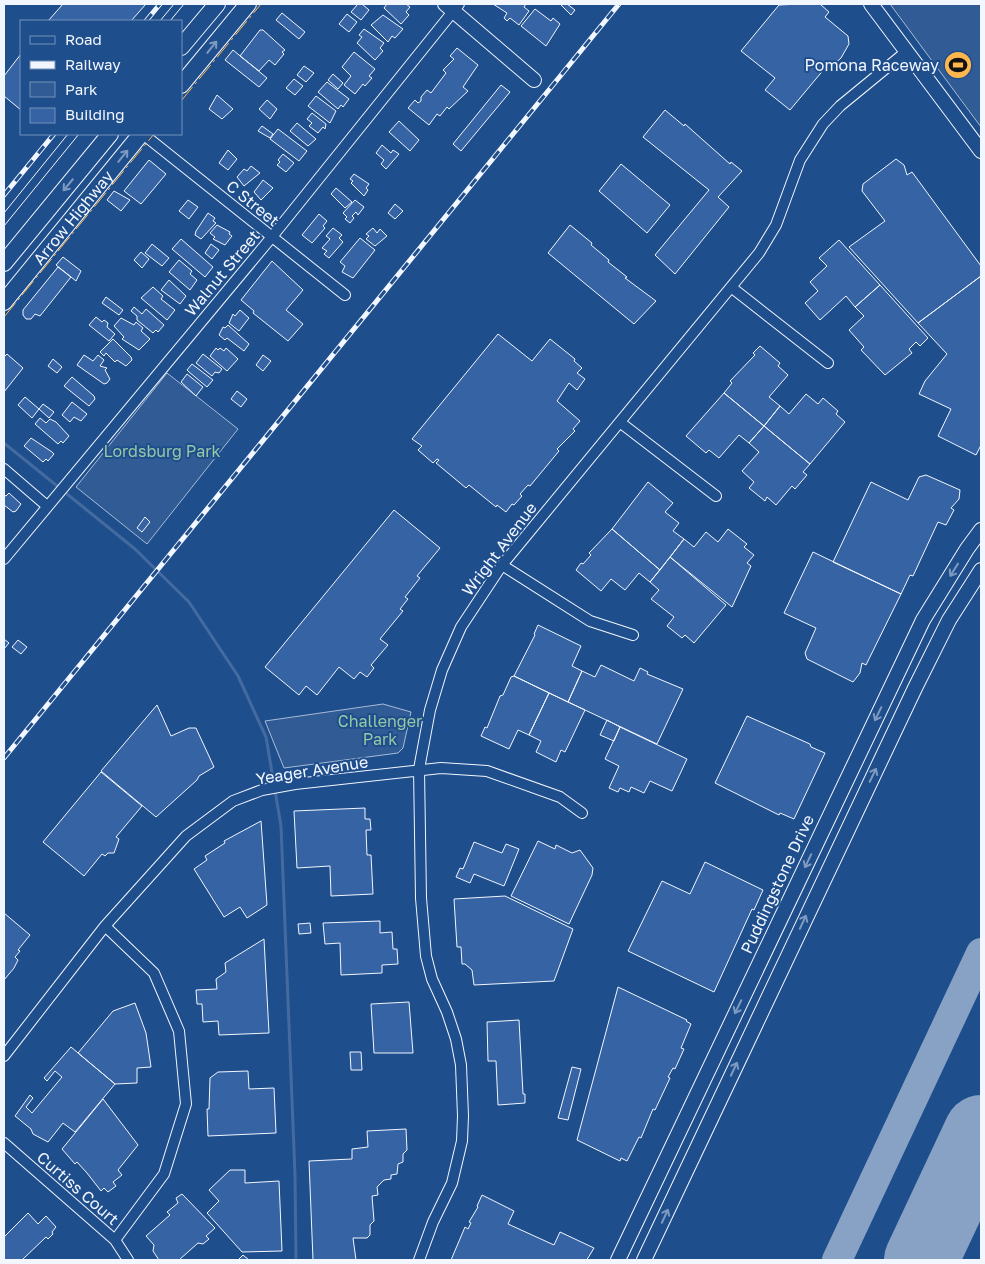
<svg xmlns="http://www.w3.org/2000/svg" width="985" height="1264" font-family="'Golos Text',sans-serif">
<rect width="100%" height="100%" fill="#1f4e8c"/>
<path fill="#305b95" stroke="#a8bbd7" d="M890,4H981V127Z
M167,373L238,429L147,544L76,487Z
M383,704L411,712L403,748L398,753L284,768L265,721Z"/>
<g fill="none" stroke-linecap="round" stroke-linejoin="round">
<path stroke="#446ba0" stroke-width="3" d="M4,443L135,549L189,602L238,676L266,737L281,826L295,1175L296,1260"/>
<path stroke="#88a2c6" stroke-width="30" d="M837,1260L981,953"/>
<path stroke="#88a2c6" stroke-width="74" d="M921,1260L981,1132"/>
</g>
<path fill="#3563a3" stroke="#f2f6ff" d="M63,4H146L131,21H48Z
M358,4H362L369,10L361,20L351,12Z
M387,4H406L410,7L406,12L409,15L401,24L384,8Z
M493,4H526L524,7L529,11L519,25L510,18L507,21L504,18L507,13Z
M560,4H567L575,10L571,15Z
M801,4H820L829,12L825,17L848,36L849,44L841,58L831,67L829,65L825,68L790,110L765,90L775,78L741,51L779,5Z
M535,9L551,21L553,18L560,24L546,46L521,26Z
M282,13L305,32L299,39L276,20Z
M347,14L357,22L349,32L339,24Z
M383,15L403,29L395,38L392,36L388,42L371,25Z
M364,29L384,43L380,48L383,51L375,60L357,43L362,37L359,35Z
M260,30H263L285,50L282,52L284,54L275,65L269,60L259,71L240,56Z
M457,48L478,65L463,87L468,91L449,109L447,107L440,116L437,114L429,125L408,108L415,100L418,103L421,101V97L427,90L431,93L446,73L443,70L454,59L450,56Z
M233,50L267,78L259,87L225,60Z
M354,52L375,69L369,76L372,78L365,86L363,84L355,94L344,85L351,76L342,67Z
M21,54V110L4,96V76Z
M304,66L314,73L306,82L297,75Z
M333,74L343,83L338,89L328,80Z
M294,79L303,86L295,95L286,88Z
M327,82L349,99L343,107L341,105L338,109L318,92Z
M501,85L510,92L461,151L453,144Z
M217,95L233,109L222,119L209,109Z
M316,96L336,111L330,123L308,106Z
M267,100L277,109L270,119L259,109Z
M665,110L684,126L685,124L730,164L731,162L742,171L718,197L729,207L675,274L655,255L709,190L643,137Z
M312,113L326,124L325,129L323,127L318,133L309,126L312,123L307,119Z
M399,121L419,140L410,151L389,132Z
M297,123L316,139L308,146L290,131Z
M262,126L273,134L270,138L258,131Z
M278,129L307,151L299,161L270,139Z
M382,145L391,153L393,150L399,154L386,169L381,164L384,160L376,153Z
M228,150L237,159L228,170L219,163Z
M283,154L294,163L286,172L277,165L280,162L278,160Z
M896,159L904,165L907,175L912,172L981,266V276L918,323L849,247L885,221L862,191L863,184Z
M149,160L166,174L141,204L124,191Z
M621,164L670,205L647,233L599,191Z
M251,166L260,173L244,186L237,177L244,169L247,171Z
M354,174L369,184L366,188L368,190L364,196L351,183L353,181L350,179Z
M263,180L273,188L261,200L254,192Z
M336,188L352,202L345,208L331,194Z
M114,191L130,200L121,211L107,200Z
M188,200L198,207L189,219L179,211Z
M355,200L364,207L358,215L356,212L352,216L354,218L350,223L345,219L347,217L343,213Z
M395,204L403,211L395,219L388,213Z
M208,213L215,218L213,221L216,223L201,239L195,235L196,231Z
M319,214L327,221L323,226L325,228L312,243L302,235Z
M217,225L230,232L229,234L232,236L225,245L213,239L215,237L210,233Z
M570,225L592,243L591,245L609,260L608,262L627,277L625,278L656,301L634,324L548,253Z
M333,228L342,235L339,238L343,242L329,258L324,254L327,251L322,248L330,239L326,236Z
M373,228L377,233L380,229L387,236L375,246L366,239L369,236L366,234Z
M360,238L375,250L353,278L342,272L345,266L340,262Z
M181,239L213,267L205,277L172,249Z
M839,240L880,285L855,307L846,296L820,320L805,303L818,291L810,282L827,266L819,258Z
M152,244L169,258L162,266L145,253Z
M211,244L219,250L212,259L205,253Z
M141,252L149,259L142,268L134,260Z
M63,257L81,271L76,281L56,265Z
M179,260L192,271L190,274L197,280L190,290L169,272Z
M272,261L303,290L286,310L303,324L288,341L253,313L254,311L241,300Z
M58,267L71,277L40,316L35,314L31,319H26L23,315V310Z
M981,276V445L976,455L938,436L951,409L919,394L925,381L947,354L918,323Z
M169,280L186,296L180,304L161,290Z
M880,285L928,338L920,346L916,342L909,349L912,353L885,375L861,350L864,347L849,330L864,316L855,307Z
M153,287L163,296L161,299L175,310L167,320L141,298Z
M106,297L123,310L119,315L102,303Z
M134,307L142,314L146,309L164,325L158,332L156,330L153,333L137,320V316L131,311Z
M240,310L249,318L239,331L229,323L233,314L235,316Z
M96,317L102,322L104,320L108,323L107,327L115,334L109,341L89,325Z
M121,318L134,325L136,322L143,328L141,331L150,339L139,350L122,339L124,337L114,326Z
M228,325L249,344L244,351L227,338L225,340L219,335L223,327L225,328Z
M498,334L532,361L550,339L575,359L574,361L582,368L577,373L585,379L577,390L569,383L557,401L580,421L573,429L575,431L557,449L559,451L530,486L528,485L520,494L522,496L514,505L512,504L506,512L497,505L496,507L469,485L466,488L436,463L439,460L437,459L433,463L418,450L422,446L412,439Z
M113,339L131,357L132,360L126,366L117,360L115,362L106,353L104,356L100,352Z
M760,346L780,363L778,366L788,375L769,397L780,406L764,426L724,393L732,383L730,381L755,355L753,353Z
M216,348L218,350L220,348L224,351L226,348L238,359L227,371L210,356Z
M7,354L23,368L4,392V357Z
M203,354L222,369L219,373L215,372L212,376L196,363Z
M84,355L93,361L98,355L104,360L100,366L107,368L105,370L110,379L107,383L104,384L77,365Z
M263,355L271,361L263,371L256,365Z
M53,359L62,367L57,373L48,366Z
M192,364L213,380L207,387L189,372L187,370Z
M187,374L203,387L196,396L181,382Z
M72,377L94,396L95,399L89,406L64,386Z
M237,391L247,399L241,407L231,399Z
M724,393L764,426L749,443L739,435L719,458L709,450L706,453L686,436Z
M806,394L818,404L823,398L838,411L836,414L845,422L810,464L764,426L780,406L789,414Z
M25,397L39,409L32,418L18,405Z
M72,402L87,414L81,421L74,417L70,422L62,415Z
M43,404L54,412L49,418L39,409Z
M40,418L46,423L50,419L56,422L69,436L63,443L61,441L58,444L35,424Z
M764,426L810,464L803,472L807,475L795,489L792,486L776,505L767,497L765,501L749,488L754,482L742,471L759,452L749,443Z
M31,438L52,452L54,454L48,461L46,459L43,462L24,446Z
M926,475L960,490L959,499L951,508L954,510L946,525L938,522L913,576L910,575L901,594L833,562L871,482L908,500L919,477Z
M648,482L673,503L665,512L679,523L673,531L684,539L660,570L612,529Z
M9,493L21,504L16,511L13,512L4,505V495L6,496Z
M394,510L440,548L417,576L420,578L405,597L408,599L400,609L403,611L380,639L388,645L371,665L374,668L367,677L360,672L354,679L339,667L317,695L306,686L299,695L265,667Z
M145,517L150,522L142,532L137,528Z
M612,529L660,570L650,582L639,573L625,590L611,579L601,591L576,570L581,563L583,564L591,555L589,553Z
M728,529L747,544L744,547L754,555L747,563L751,566L732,607L670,557L684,539L694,547L706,532L718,542Z
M813,552L901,594L866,665L862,663L860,673L853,682L807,659L805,653L816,628L784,613Z
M670,557L726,605L694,643L685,635L682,638L667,626L674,617L651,599L659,590L650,582Z
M538,625L581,646L572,666L582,671L568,702L514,676L535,635L534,634Z
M4,639L9,643L4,649Z
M18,640L27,647L21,654L12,647Z
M601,665L634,681L640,668L648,672L647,674L683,689L657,744L568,702L582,671L595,677Z
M514,676L549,693L529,735L518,730L509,749L481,736L485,727L487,728L500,696L503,695L511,677Z
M549,693L585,710L565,752L561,750L556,762L536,752L541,741L529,735Z
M157,705L171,736L189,728H196L214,767L199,776L197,780L156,817L101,771Z
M747,716L810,744L811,747L825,753L794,819L780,813L779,815L715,783Z
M607,720L620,727L614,741L600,735Z
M620,727L687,759L672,791L650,781L644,793L631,787L629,792L620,788L618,792L609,788L619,766L605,759Z
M101,772L142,806L116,837L119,839L114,853H108L105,856L102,854L84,876L43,842Z
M365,808V819H370L371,830H366L367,855H371L373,894L331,896L330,866L297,868L294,811Z
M261,821L267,905L247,918L240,907L224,917L194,869L207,860L205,856L225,843L224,841Z
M538,841L555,849L556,845L572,853L580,850L593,868L592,875L569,924L511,896Z
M474,842L502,853L506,844L519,849L504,886L474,874L470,883L456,877L460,868L463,869Z
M705,862L763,890L754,910L752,909L714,992L628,951L662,881L690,894Z
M505,896L573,929L554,981L474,985L472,970L465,964H462L461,947H457L454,899Z
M4,913L30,935L18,950L20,951L15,957L18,960L14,968L4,980Z
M380,921V933L392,932L393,949H397L398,964L382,965V973L341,975L340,943L325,944L323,923Z
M310,923L311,933L299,934L298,924Z
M264,939L269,1033L219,1035L218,1021L203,1022L202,1004H197L196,990L217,989L216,979L226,972L225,963Z
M618,987L687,1020L686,1021L691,1024L681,1048L684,1049L675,1069L673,1068L668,1077L670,1078L655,1110L653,1109L641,1138L639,1137L627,1161L621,1158L620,1161L577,1140Z
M409,1002L413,1053H374L371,1004Z
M135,1003L146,1033L151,1067L137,1068V1083L115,1084L78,1053L113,1011Z
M519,1020L523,1094H525V1103L498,1105L496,1061H488L487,1022Z
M71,1047L115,1084L75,1132L63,1123L48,1142L33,1134L31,1129L15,1116L30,1095L33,1098L26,1107L32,1113L62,1077L55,1071L47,1081L44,1078Z
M350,1052H361L362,1070H351Z
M572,1067L581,1069L568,1120L558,1118Z
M248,1071L249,1089L274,1088L276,1133L208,1136L207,1109H209L210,1078L218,1072Z
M103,1099L138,1145L118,1170L122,1175L113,1182L116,1186L108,1192L104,1188L101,1191L87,1173L77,1162L75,1164L62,1149Z
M406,1129L407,1150L403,1154V1162L398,1164L397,1174L391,1175V1179L384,1180L377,1187L378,1195L372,1196L374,1221L370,1225V1235L367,1238H353L356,1260H313L309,1161L352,1159V1149L368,1147L367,1131Z
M230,1170H245V1183L279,1181L282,1251L242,1252L207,1213L219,1201L209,1190Z
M182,1194L215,1228L206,1236L209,1239L203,1244L198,1243L179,1260H159L153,1251L154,1245L146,1236L170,1215L167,1212L178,1203L176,1198Z
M482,1195L514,1211L508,1224L554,1245L560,1232L594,1248L588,1258L586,1260H451L465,1227L468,1229L471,1223L469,1222L478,1207L477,1206Z
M28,1213L38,1224L46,1216L56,1227L52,1232L53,1234L48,1239L46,1237L22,1260H4V1237Z
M243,1255L249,1260H238Z"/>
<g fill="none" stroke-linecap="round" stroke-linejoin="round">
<defs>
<path id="street" d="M143,134L345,295
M731,287L828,363
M621,423L716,496
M4,469L47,506
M4,559L271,238L459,4
M502,565L590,621L633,635
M105,926L154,973L179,1031L186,1104L164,1174L115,1240
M4,1056L105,926L186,836L233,801L262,790L295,784L441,768L487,771L560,797L582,813
M4,1143L115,1240L128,1260
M419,1260L433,1222L452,1183L462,1141L463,1116L461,1065L456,1039L447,1012L432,979L426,956L421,898L419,769L430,710L442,670L461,627L502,565L759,253L776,225L800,160L823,124L840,106L907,51"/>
<path id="secondary" d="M445,4L534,80
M871,4L981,151
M618,1260L923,620L967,549L981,530
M644,1260L915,688L949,620L981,570"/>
<g id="primary">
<path d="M181,47L217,4"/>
<path d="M181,85L248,4"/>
<path d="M4,263L110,134"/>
<path id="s1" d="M4,302L141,134"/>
</g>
</defs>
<use href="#street" stroke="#f2f6ff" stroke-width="12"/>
<use href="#secondary" stroke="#f2f6ff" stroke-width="16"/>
<use href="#primary" stroke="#f2f6ff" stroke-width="18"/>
<use href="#street" stroke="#1f4e8c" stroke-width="10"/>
<use href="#secondary" stroke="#1f4e8c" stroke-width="14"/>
<use href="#primary" stroke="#1f4e8c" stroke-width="16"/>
<path stroke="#f2f6ff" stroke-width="1" d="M160,21L174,4
M170,21L184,4
M4,213L68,134
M4,226L79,134"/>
<defs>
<path id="rail" d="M146,21L160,4
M4,195L54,134
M4,758L619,4"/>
</defs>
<use href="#rail" stroke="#f2f6ff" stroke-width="5"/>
<use href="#rail" stroke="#1f4e8c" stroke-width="3" stroke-dasharray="9" stroke-linecap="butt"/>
<path stroke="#ffb74d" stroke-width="1" stroke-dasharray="18 4 2.5 4" stroke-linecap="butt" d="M181,101L261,4
M4,317L154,134"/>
</g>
<defs><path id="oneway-shaft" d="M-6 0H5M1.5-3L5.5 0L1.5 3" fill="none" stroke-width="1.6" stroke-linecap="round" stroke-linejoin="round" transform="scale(1.25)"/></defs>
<g stroke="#7e9ac0">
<use href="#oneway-shaft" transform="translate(212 47) rotate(-51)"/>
<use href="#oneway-shaft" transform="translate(123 156) rotate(-51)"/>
<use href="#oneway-shaft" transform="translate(68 185) rotate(130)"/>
<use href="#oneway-shaft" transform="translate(954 570) rotate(122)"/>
<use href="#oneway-shaft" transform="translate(878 714) rotate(116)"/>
<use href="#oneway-shaft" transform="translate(873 775) rotate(-64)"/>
<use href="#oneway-shaft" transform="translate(808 861) rotate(115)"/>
<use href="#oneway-shaft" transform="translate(803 922) rotate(-65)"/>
<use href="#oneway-shaft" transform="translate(738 1007) rotate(116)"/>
<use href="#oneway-shaft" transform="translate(734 1069) rotate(-65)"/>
<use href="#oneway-shaft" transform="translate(665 1216) rotate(-65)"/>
</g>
<defs>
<symbol id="stadium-disc" viewBox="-11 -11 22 22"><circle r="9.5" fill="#ffb74d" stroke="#1f4e8c"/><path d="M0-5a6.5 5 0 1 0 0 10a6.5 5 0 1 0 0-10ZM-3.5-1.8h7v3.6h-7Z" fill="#111"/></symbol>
</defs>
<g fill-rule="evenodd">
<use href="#stadium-disc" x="942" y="49" width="32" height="32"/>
</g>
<g text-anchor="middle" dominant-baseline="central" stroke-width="4" stroke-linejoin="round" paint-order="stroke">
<g font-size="16" fill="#f2f6ff" stroke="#1f4e8c" text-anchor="end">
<text x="939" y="65">Pomona Raceway</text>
</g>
<g font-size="16" fill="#f2f6ff" stroke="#1f4e8c">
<text transform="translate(253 203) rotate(39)">C Street</text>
<text stroke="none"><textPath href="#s1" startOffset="109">Arrow Highway</textPath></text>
<text transform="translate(222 273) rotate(-50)">Walnut Street</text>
<text transform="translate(499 549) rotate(-53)">Wright Avenue</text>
<text transform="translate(312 770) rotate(-9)">Yeager Avenue</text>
<text transform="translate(777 884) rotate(-65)">Puddingstone Drive</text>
<text transform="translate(78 1188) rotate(41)">Curtiss Court</text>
</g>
<g font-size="16" fill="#97c8a6" stroke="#1f4e8c">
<text x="162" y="451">Lordsburg Park</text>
<text x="380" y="721">Challenger<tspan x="380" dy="18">Park</tspan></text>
</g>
</g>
<rect width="985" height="1264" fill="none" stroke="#f2f6ff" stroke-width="10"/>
<rect x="20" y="20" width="162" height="115" fill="#1f4e8c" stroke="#7391ba"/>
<rect x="30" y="36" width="25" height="8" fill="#1f4e8c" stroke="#7391ba"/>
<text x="65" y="45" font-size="15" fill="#f2f6ff">Road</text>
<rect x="30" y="61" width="25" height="8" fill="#f2f6ff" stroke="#7391ba"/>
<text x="65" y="70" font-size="15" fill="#f2f6ff">Railway</text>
<rect x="30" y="82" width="25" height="15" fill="#305b95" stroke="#7391ba"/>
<text x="65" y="95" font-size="15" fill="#f2f6ff">Park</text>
<rect x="30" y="108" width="25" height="15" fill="#3563a3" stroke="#7391ba"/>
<text x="65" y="120" font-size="15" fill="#f2f6ff">Building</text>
</svg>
